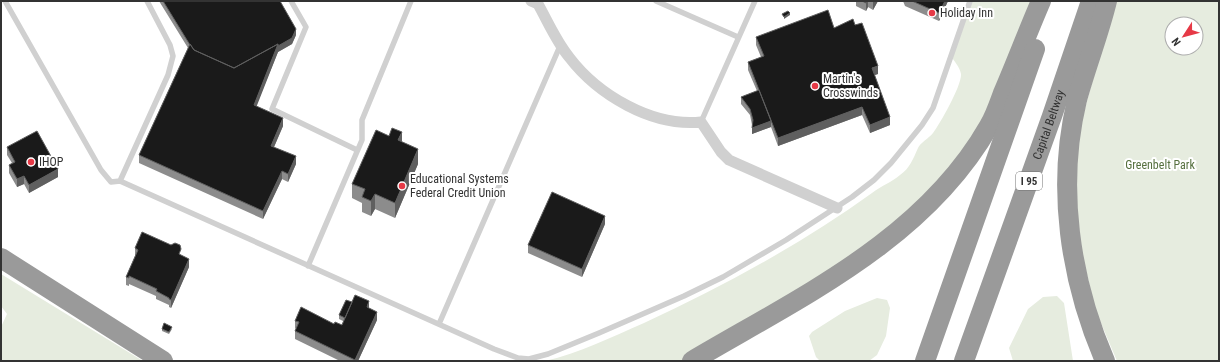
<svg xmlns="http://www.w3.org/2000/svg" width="1220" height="362" font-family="'Roboto Condensed',sans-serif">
<rect width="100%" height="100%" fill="#fff"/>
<path fill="#e6ecdf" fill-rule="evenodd" d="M970,1H1036L1009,80L929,205L692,361H545C579,353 612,337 644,323C724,286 801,244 872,193C881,186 892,182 900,175C910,168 913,159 918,148C920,143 929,138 933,133C940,124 962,85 961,74C960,67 954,61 950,55Z
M1114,1H1219V361H1117L1095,309L1080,244L1075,187L1079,131ZM1172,24H1196V48H1172Z
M1,274L143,361H1V327L7,314L1,306Z
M1057,296L1064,303L1073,361H1013L1009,348L1028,309L1043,297Z
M877,298L887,300L890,308L886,336L877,355L869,361H820L816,357L809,336L812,332L845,311Z"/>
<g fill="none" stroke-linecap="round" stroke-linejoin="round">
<path stroke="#d0d0d0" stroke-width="5.5" d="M5,1L101,170L111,182L120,181
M147,1L170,45L173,56L168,75L120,181L494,349L518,358L529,359L548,354L599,333L684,296L723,277L786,240L852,197L874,180L891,163L922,125L933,108L970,1
M291,1L306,27L272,109L357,150
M656,1L738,37
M701,122L755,1
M308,266L362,140V120L411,1
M439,324L560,46"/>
<path stroke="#d0d0d0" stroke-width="11" d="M531,1L538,4C548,22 556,41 569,57C598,95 652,127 701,122L721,152L729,160L837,208"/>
<g stroke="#9a9a9a" stroke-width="20">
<path d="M1,258L163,361"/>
<path d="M692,361C800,297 924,240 989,126C995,116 999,104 1003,93C1016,63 1028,31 1041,1"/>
<path d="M925,361L1035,49"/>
<path id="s1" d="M964,361L1052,116L1091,1"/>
<path d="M1105,361C1070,280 1056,187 1077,100C1086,67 1099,34 1107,1"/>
</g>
</g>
<path fill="#8c8c8c" d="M159,1H280L296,35L292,44L278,52L256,106L283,126L274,147L296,164L288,182L282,179L263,219L139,163V155L188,48Z
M854,1H878L873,10L868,7L866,11L856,6V2Z
M903,1H948L939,21L905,6Z
M834,28L878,74L874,75L890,125L870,133L862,115L778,146L771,127L752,134V125L750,115L741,104V97L757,91L748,70V62L761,57L756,45V37Z
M402,142L418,164L395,218L375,209L371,216L362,212V203L352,198V184Z
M7,147L58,177L29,193L24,184L17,187L9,173V165L12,163L7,155Z
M605,224L582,277L528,253V245Z
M135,248L181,256L189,267L171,308L169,307V305L156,299V296L129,284V286L126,285V277L135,256Z
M352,302L369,308L377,320L358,361H340L295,339V331L296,329L295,328V321L334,324L342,325L343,321L339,319V315Z
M162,329H172L169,334L162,331Z"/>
<path fill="#5f5f5f" d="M867,1H868V7L866,11V3Z
M874,1H878L873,10V2Z
M945,1H948L939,21V13Z
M790,13V15L784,19V17Z
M296,29V35L292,44L278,52L254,113V105L278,44Z
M878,66V74L872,76V68Z
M862,107V115L778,146V138Z
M890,117V125L870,133V125Z
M283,118V126L271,154V146Z
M771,121V127L752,134V128Z
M402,132V147L398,140Z
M418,149V164L395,218V203Z
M296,156V164L288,182V174Z
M58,169V177L29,193V185Z
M282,171V179L263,219V211Z
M24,176V184L17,187V179Z
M375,194V209L371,216V201Z
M605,216V224L582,277V269Z
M189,259V267L171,308V300Z
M369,301V309L367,307Z
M377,312V320L358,361H355Z"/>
<path fill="#1a1a1a" stroke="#5f5f5f" d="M163,1H280L296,29L292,38L278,46V44L234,68L194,50L190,44V45Z
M862,1H867L866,3Z
M912,1H945L939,13Z
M828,10L834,28L853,19L855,25L862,23L878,66L872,68L890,117L870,125L862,107L778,138L748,62L764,56L756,37Z
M788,11L790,13L784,17L782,14Z
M190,44L194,50L234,68L278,44L254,105L283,118L271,146L296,156L288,174L282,171L263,211L139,155Z
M759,90L771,121L752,128L753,120L750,109L741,97Z
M392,128L402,132L398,140L418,149L395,203L375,194L371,201L362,197L365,189L352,184L376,130L389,136Z
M37,131L58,169L29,185L24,176L17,179L9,165L15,162L7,147Z
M552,192L605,216L582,269L528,245Z
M142,232L171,245L175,243L180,245L181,249L179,254L189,259L171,300L169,299V298L156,291L157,289L129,276V278L126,277L138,250L135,248Z
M355,295L369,301L367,307L377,312L355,360L295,331L299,322L295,321L301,307L334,324L335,322L342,325Z
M346,300L352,302L345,318L339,315Z
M164,323L172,327L169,332L162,329Z"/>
<g fill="#e63946" stroke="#fff" stroke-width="1.5">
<circle cx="932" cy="13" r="4"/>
<circle cx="815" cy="86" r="4"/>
<circle cx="31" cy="162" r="4"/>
<circle cx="402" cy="186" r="4"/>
</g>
<g text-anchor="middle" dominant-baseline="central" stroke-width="4" stroke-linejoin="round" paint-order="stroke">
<rect fill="#fff" stroke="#707070" stroke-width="1" x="1016" y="172" width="26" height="18" rx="3"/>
<g font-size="11" font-weight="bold" fill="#333">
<text x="1029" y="181">I 95</text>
</g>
<g font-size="12" fill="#333" stroke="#fff" text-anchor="start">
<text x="940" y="13">Holiday Inn</text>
<text x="823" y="79">Martin's<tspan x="823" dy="14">Crosswinds</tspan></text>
<text x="39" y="162">IHOP</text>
<text x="410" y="179">Educational Systems<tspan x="410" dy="14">Federal Credit Union</tspan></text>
</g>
<g font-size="12" fill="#333" stroke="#fff">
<text stroke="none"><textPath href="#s1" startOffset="251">Capital Beltway</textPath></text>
</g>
<g font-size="12" fill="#56703f" stroke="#fff">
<text x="1160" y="165">Greenbelt Park</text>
</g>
</g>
<rect width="1220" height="362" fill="none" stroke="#333333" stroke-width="4"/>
<g transform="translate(1184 36) rotate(234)"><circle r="19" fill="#ffffff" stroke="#adadad"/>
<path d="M0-3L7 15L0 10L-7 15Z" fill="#e63946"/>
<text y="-6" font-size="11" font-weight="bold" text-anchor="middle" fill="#333333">N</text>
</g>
</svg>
